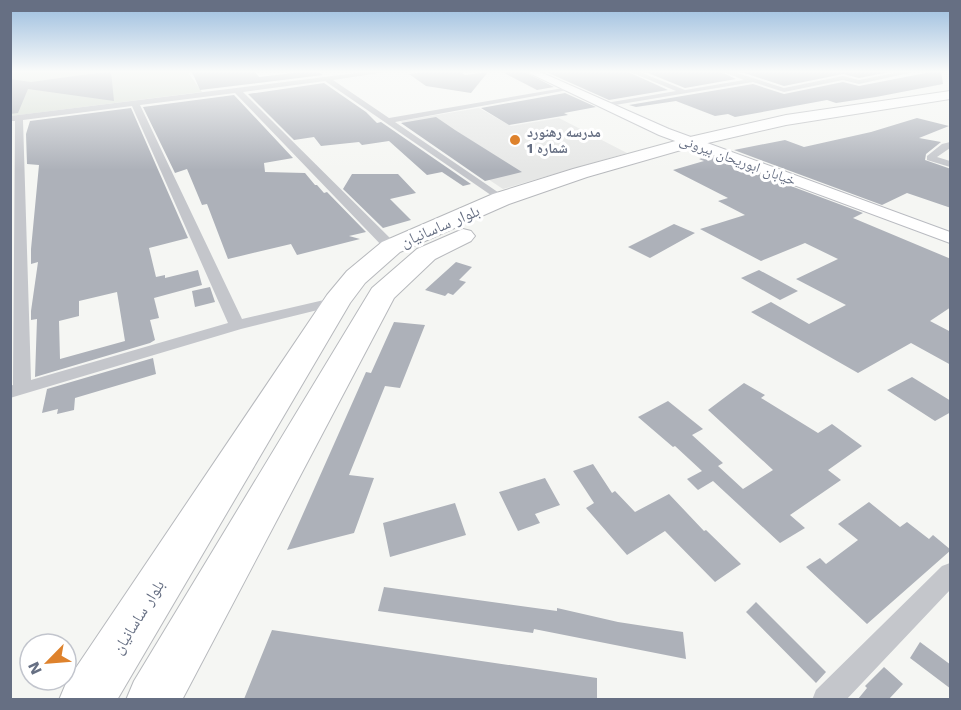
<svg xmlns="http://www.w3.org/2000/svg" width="961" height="710" font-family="'Work Sans','Noto Naskh Arabic',sans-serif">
<rect width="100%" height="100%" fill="#f5f6f3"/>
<path fill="#e6e7e6" d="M479,108L511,126L559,118L627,153L503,189L400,121Z"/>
<path fill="#d6ddd4" d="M187,71L202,92L11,116L10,72Z"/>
<path fill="#adb1b9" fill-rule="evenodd" d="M111,71L114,101L28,89L18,113L10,114V79L31,82Z
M203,71H254L259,77L310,71H318L323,75L200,90L192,72Z
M430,71H459L465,75L488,72L471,93L426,86L409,74Z
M500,71H523L554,87L537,90Z
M544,71H626L668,90L609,100Z
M643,71H719L736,79L685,88Z
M738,71H886L889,72L859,78L843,74L784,86Z
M936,71H941L943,84L876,97L836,103L827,100L735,117L728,114L715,116L676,101L636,107L629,105L753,84L784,94L843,82L859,86Z
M324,83L366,112L377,123L381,122L471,184L463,186L442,172L427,175L389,141L362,145L359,142L321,146L314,137L294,140L248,94Z
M565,93L596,107L564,113L568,115L509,125L481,108Z
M234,95L293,158L264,163L265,172L305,173L315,185H317L324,193L327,192L366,232L349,236L360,239L297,255L291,244L228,259L207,204L202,205L187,169L175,173L143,107Z
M131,108L188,238L149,248L156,277L165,275V278L198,270L202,285L154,298L159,318L150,320L155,340L150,343L35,377L37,319L31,320V311L38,262L31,264V249L39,165L27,164L26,134L30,121ZM117,292L125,341L60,359L59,321L79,316V301Z
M436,117L455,130L522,172L485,181L401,123Z
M917,118L949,126L919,138L941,142L926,154L925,160L951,169V208L907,193L882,205L734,150L785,140L804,147L871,132Z
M710,156L863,213L853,218L951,259V307L930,321L951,332V365L911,343L858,373L751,312L771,302L809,324L846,305L796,279L838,259L805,243L761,261L700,229L745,215L718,201L728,198L673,170L704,161L699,159Z
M352,174H398L416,193L390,199L411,220L383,228L343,189Z
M674,224L695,233L650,258L628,247Z
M456,262L472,267L459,280L466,282L453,295L448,293L445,296L425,290Z
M759,270L798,291L780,300L741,278Z
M210,287L215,302L195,307L192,291Z
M394,322L425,325L400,388L385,386L349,475L374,478L354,533L287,550L366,372L371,373Z
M153,358L156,374L75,398L74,410L57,414L58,409L42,413L47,389Z
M912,377L951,401V412L935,421L887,390Z
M744,383L765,395L761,398L818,433L832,424L862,446L828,470L841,480L790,515L805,528L780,543L713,481L698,490L687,479L702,471L675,446L673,447L638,417L668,401L703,429L692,435L723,463L718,466L743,489L773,470L708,410Z
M593,464L612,493L615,491L635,512L669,494L704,531L706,530L741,564L715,582L665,531L627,555L586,508L594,503L573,471Z
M545,478L560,505L535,514L540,523L518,531L499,492Z
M869,502L900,527L907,522L929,539L933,535L951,550L867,624L806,567L820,558L826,564L858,540L838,524Z
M455,503L466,535L390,557L383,523Z
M384,587L557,611V608L618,622L683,632L686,659L534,629L533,633L378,611Z
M756,602L826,672L816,683L746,612Z
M272,630L597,678V699H244Z
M920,642L951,665V689L910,658Z
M884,667L903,684L889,699H858L867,688L865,686Z"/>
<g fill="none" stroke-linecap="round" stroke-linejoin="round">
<defs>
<path id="secondary" d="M525,71H538L669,129L950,232V243L659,135Z"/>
<path id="highway" d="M950,91V99L786,125L695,146L587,177L509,204L400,252L365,283L350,303L117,700H59L67,681L327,295L347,271L382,242L493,194L573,169L690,137L786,115Z
M463,229L471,231L475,236L471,241L435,259L394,298L182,700H126L134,681L372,288L417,249Z"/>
</defs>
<use href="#secondary" stroke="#b9bbc1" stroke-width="2"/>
<use href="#highway" stroke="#b7b9bd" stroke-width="2"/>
<path fill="#c4c6cb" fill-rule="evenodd" d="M373,71H392L333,80L389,118L569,87L573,89L395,122L505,197V201L501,202L325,81L243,92L396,244L397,247L391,251L386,250L235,93L140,105L242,319L337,297L344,301L342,304L241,329L10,398V386L13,385L15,121H10V116ZM132,106L228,323L31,380L23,120Z
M628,71H637L685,90L744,80L721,71H731L784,88L843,76L859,80L905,71H918L859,84L843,80L784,92L753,82L603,107L602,105L606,103L676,91Z
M950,142V148L937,157L950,161V167L927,160V156L942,144Z
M950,563V590L846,700H812L816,690L942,566Z"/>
<use href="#secondary" fill="#fff" fill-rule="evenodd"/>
<use href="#highway" fill="#fff" fill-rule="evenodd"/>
</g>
<linearGradient id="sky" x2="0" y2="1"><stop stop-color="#98bbdd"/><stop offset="0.42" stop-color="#fafbfa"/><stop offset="1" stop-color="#fafbfa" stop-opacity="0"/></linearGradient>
<rect width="961" height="170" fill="url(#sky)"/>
<circle fill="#de822c" stroke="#fff" stroke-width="2" cx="515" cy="140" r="6"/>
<g text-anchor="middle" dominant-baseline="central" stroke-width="6" stroke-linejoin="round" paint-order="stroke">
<g font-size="14" font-weight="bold" fill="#666f83" stroke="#fff" text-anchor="start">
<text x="527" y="132">مدرسه رهنورد<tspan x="527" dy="16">شماره 1</tspan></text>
</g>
<g font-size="14" fill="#666f83" stroke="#fff">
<text transform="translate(738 160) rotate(20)">خیابان ابوریحان بیرونی</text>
</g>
<g font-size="16" fill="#666f83" stroke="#fff">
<text transform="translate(440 226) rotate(-23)">بلوار ساسانیان</text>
<text transform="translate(138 617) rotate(-58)">بلوار ساسانیان</text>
</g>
</g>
<rect width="961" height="710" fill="none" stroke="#666f83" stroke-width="24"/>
<g transform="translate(48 662) rotate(245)"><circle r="28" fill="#ffffff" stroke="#c2c5cd" stroke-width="1.5"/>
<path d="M0-4.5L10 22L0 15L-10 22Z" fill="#de822c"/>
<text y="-9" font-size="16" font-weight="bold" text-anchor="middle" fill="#666f83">N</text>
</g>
</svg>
